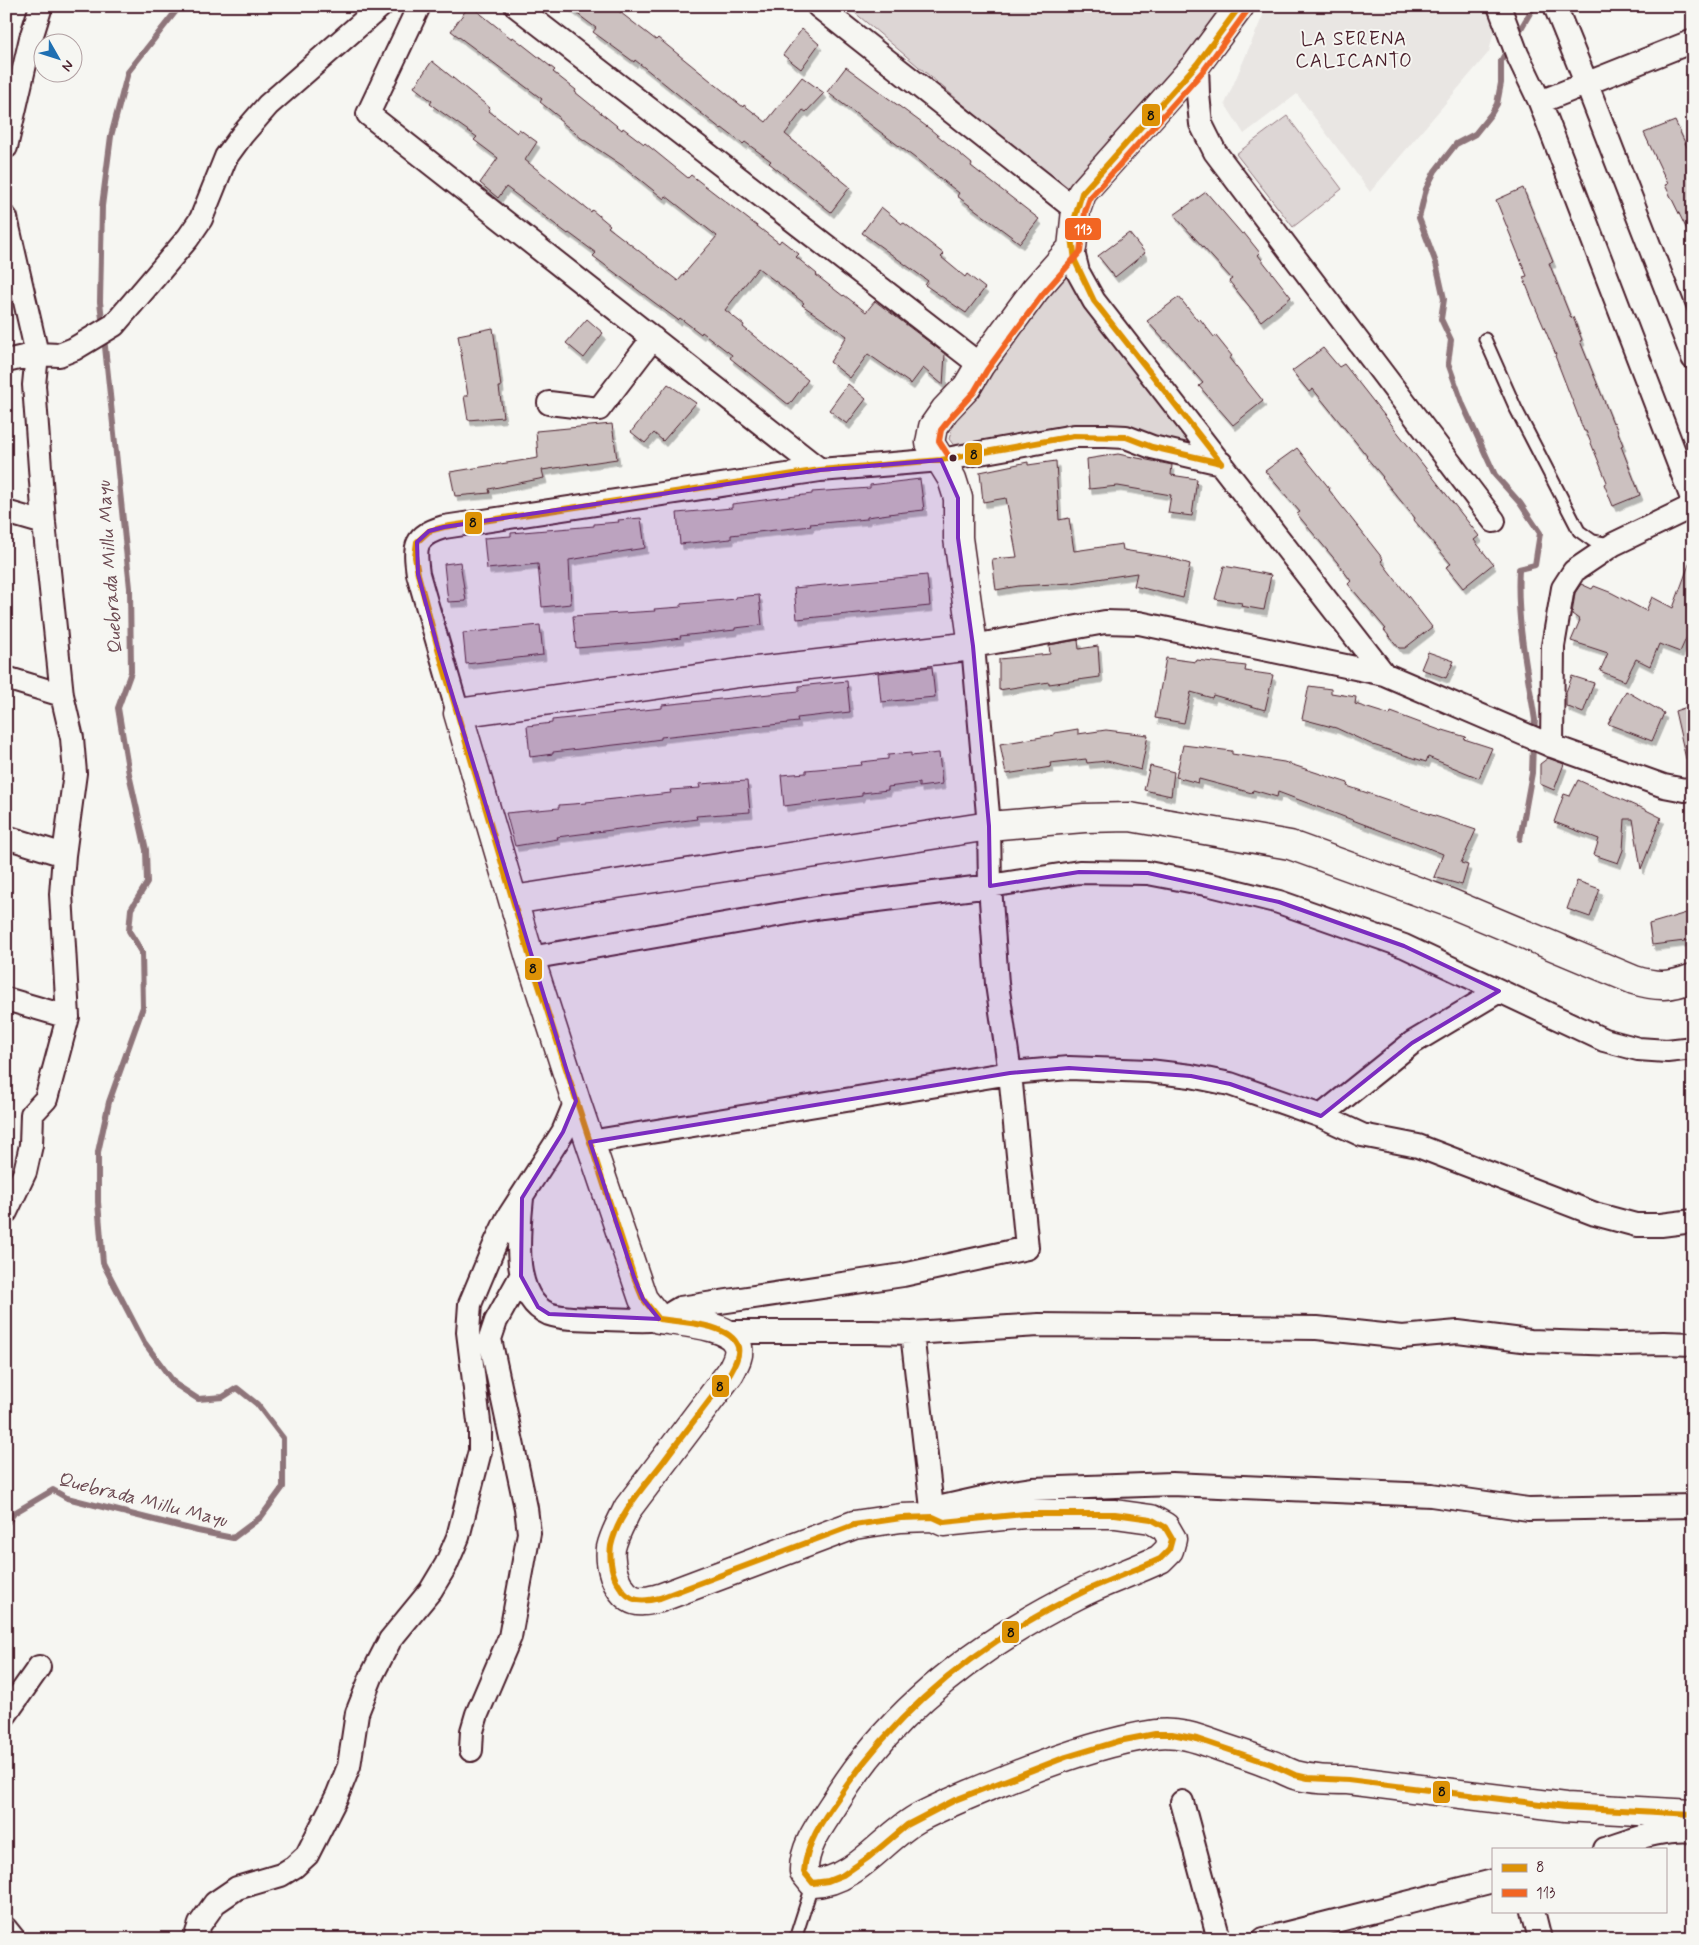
<svg xmlns="http://www.w3.org/2000/svg" width="1699" height="1945" font-family="Mynerve,sans-serif">
<defs>
<filter id="shadow"><feDropShadow dx="3" dy="5.5" stdDeviation="0" flood-color="#0004"/></filter>
</defs>
<rect width="100%" height="100%" fill="#f6f6f2"/>
<filter id="ink" filterUnits="userSpaceOnUse"><feTurbulence type="fractalNoise" baseFrequency=".02" numOctaves="2"/><feDisplacementMap in="SourceGraphic" scale="10" xChannelSelector="R" yChannelSelector="G"/><feConvolveMatrix kernelMatrix="1 2 1 2 8 2 1 2 1" color-interpolation-filters="sRGB"/></filter>
<g filter="url(#ink)">
<path fill="#e9e6e3" d="M1267,6H1491L1495,26L1489,52L1370,192L1297,94L1244,134L1225,104Z"/>
<path fill="#ddd6d5" stroke="#947a80" d="M847,6H1226L1189,58L1068,193Z
M1287,116L1342,189L1293,227L1236,154Z
M1068,270L1076,294L1084,308L1201,450L1137,430L1107,424L955,447L949,439L953,425L960,410Z"/>
<g fill="none" stroke-linecap="round" stroke-linejoin="round">
<path stroke="#8e747a" stroke-width="6" d="M1516,37L1534,6
M1509,47L1501,61V83L1497,104L1491,114L1475,134L1456,144L1435,171L1426,189L1419,218L1436,263L1444,299L1441,319L1451,340L1448,363L1463,405L1495,475L1520,503L1540,533L1535,565L1519,569C1516,619 1527,670 1535,720L1534,733
M103,327L100,302L102,206L111,136L128,72L180,6
M1520,839L1532,773L1533,743
M6,1525L14,1513L53,1490L67,1498L198,1531L233,1538L261,1517L283,1487V1438L257,1404L237,1388L223,1397L198,1399L175,1384L144,1342L103,1263L98,1202V1152L109,1102L143,1007L142,952L129,931L131,909L147,883L146,850L129,774L118,708L131,672L130,588L104,337"/>
</g>
<path fill="#ccc1c0" stroke="#4a1f2b" filter="url(#shadow)" d="M469,6H471L512,39L513,37L555,70L553,72L576,90L575,92L622,130L623,128L644,144L645,143L688,178L691,175L779,243L781,240L799,254L796,257L817,274L816,275L843,296L844,295L866,312L875,301L945,354L943,385L923,368L911,384L868,354L850,378L830,362L847,336L802,305L804,303L758,268L725,310L744,325L743,327L808,380L789,405L730,358L732,355L702,332L701,334L680,318L678,320L651,300L593,256L596,253L569,233L568,234L506,187L498,198L480,183L498,158L474,140L477,137L430,104L432,101L414,87L432,61L490,108L489,111L517,133L519,129L537,142L525,160L591,212L592,210L610,225L608,227L678,281L717,236L666,196L664,199L623,166L581,138L558,119L559,117L540,102L542,99L451,31Z
M567,6H612L656,40L658,38L743,107L744,105L766,122L802,77L824,93L806,112L803,110L785,134L850,187L831,212L769,163L771,161L745,142L743,144L722,128L721,129L635,60L634,62L593,32L596,28Z
M802,29L819,44L801,69L783,55Z
M846,67L930,129L972,164L971,166L1039,219L1020,243L957,196L959,193L915,158L827,92Z
M1675,121L1693,160V242L1665,185L1668,184L1644,133Z
M1523,188L1553,262L1549,263L1571,318L1573,317L1582,340L1580,341L1613,423L1614,422L1623,445L1621,446L1640,495L1613,506L1604,484L1607,482L1586,431H1584L1555,356L1556,355L1533,302L1523,277L1527,276L1496,200Z
M1206,192L1242,234L1244,233L1260,253L1258,255L1291,297L1261,321L1229,281L1232,279L1174,215Z
M881,207L902,224L904,223L944,254L941,257L965,277L967,274L985,288L966,313L925,285L928,281L862,233Z
M1129,233L1145,253L1115,277L1098,256Z
M1179,297L1198,321L1200,319L1214,337L1216,336L1232,356L1229,358L1263,401L1233,425L1199,386L1203,383L1166,340L1165,341L1147,321Z
M587,319L603,333L584,358L566,343Z
M493,328L501,387H499L503,417L468,420L464,396H468L458,335Z
M1323,348L1339,367L1344,364L1479,536L1474,540L1493,564L1463,588L1446,567L1451,564L1414,520L1415,518L1382,478L1383,477L1366,457L1367,456L1313,389L1309,392L1292,371Z
M668,384L696,403L663,441L654,433L645,443L631,432Z
M848,384L866,399L847,424L829,410Z
M612,424L617,459L542,470L544,478L489,489L490,493L455,496L450,472L538,458L536,431Z
M1297,448L1330,489L1329,490L1383,559L1381,561L1432,627L1405,648H1399L1384,630L1386,629L1348,584L1351,581L1337,562L1297,514L1300,512L1265,471Z
M1118,454L1172,465L1171,475L1197,479L1192,516L1168,513L1171,495L1118,486L1089,489L1087,459Z
M1056,461L1059,520L1069,518L1074,551L1122,544L1123,550L1167,557L1190,564L1183,598L1134,586L1137,573L1071,583L1019,586L996,590L992,559L1017,557L1006,498L983,502L980,472L1028,462V465Z
M920,479L924,510L896,513L867,517V519L810,524L811,526L731,535V539L680,544L677,513L732,508V504L812,494V492L870,488V485Z
M641,518L645,548L569,560L571,604L542,607L538,564L487,569L484,538L511,536V533L594,526V524L619,522L618,520Z
M1691,559H1693V623L1680,652L1659,644L1650,666L1636,659L1625,681L1600,671L1608,653L1571,641L1580,620L1572,614L1575,593L1581,584L1592,589L1594,586L1612,593L1646,611L1652,597L1673,608Z
M460,562L466,601L448,602L444,564Z
M1224,566L1271,575L1264,610L1241,606L1242,603L1215,599Z
M927,575L930,606L797,619L794,588Z
M759,595L762,625L735,628V630L680,636L681,638L650,642L576,648L573,616L655,611L654,609L681,607V604L736,599L735,597Z
M540,625L543,655L466,664L463,633Z
M1078,640L1079,649L1098,646L1100,677L1049,684V682L999,690V659L1050,654L1049,645Z
M1428,652L1454,661L1446,678L1421,669Z
M1166,658L1196,662L1197,660L1246,666L1245,671L1273,675L1265,710L1213,695L1212,698L1191,692L1184,723L1155,718Z
M932,667L935,697L881,702L878,673Z
M1572,676L1594,683L1583,713L1566,706V692Z
M847,681L850,712L797,718L798,722L661,737V739L632,743L553,752V754L530,757L527,726L552,723V720L662,708V705L799,691V686Z
M1309,686L1331,689V693L1356,697L1355,704L1390,715L1391,712L1442,731L1443,730L1466,737L1464,739L1492,748L1479,778L1428,757L1426,762L1373,745L1336,728L1302,719Z
M1626,691L1664,713L1652,741L1608,724Z
M1693,705V759H1686L1675,711Z
M1078,729V734L1106,730L1148,735L1141,770L1107,761L1087,763L1086,759L1050,763L1051,767L1006,774L1000,744L1054,735V733Z
M1183,745L1232,751V754L1284,762L1348,783L1347,786L1476,830L1461,863L1468,865L1462,885L1434,877L1443,854L1411,841V842L1278,792L1277,797L1253,790L1252,793L1199,779L1198,783L1176,777Z
M911,753V756L939,753L942,784L919,787V783L888,787V790L862,793V796L784,806L781,775L806,773V770L862,765L861,762L888,759V755Z
M1548,758L1564,764L1554,790L1540,784V764Z
M1150,766L1174,772L1171,796L1144,790Z
M1578,780L1638,807V806L1662,818H1661L1641,869L1633,819H1625L1623,850L1618,863L1594,855L1599,839L1554,822L1564,794L1570,796Z
M747,781L750,812L696,816L697,819L557,837L558,839L515,846L506,813L559,808V805L586,803V802L671,793L670,790L700,788L699,784Z
M1577,881L1600,889L1590,917L1567,909Z
M1693,911V940L1652,945L1649,924Z"/>
<g fill="none" stroke-linecap="round" stroke-linejoin="round">
<defs>
<path id="lane" d="M1485,339L1516,409L1579,531L1593,541L1610,544
M795,1939L813,1883"/>
<path id="street" d="M419,6L368,114L820,470
M516,6L980,365
M818,6L1076,210
M1499,6L1517,54L1540,102L1693,501
M1555,6L1587,85L1693,358
M1197,64L1198,94L1201,124L1215,152L1494,521
M1540,102L1693,41
M6,147L31,38L41,6
M6,218L37,354L34,385L44,523L62,695L72,738L75,773L64,855L61,894L68,1017L46,1099L32,1114L31,1145L25,1172L6,1212
M1072,248L1078,272L1094,301L1384,674
M6,361L37,354L59,355L74,349L114,325L188,238L201,219L226,157L242,135L268,105L381,6
M549,403L599,409L653,338
M6,512L44,523
M6,678L62,695
M458,713L418,574C414,546 414,536 444,527L820,470L941,460L1074,436H1106L1126,437L1152,447L1221,463
M1552,746L1553,646L1563,588L1574,571L1614,544L1693,506
M6,837L64,855
M530,958L822,907L990,886L1079,872L1148,873L1211,885L1279,902L1404,946L1604,1040L1638,1049L1667,1051L1693,1048
M6,999L68,1017
M1321,1116L1412,1043L1499,991
M590,1142L1010,1073L1069,1068L1149,1071L1191,1076L1230,1084L1321,1116L1362,1135L1418,1146L1595,1214L1636,1225H1661L1693,1221
M522,1198C519,1230 510,1298 549,1314C566,1320 588,1318 606,1319C617,1319 651,1322 660,1319C667,1317 674,1311 680,1308L903,1275L1027,1248L1010,1073L997,984L990,886L989,826L973,646L1105,622L1139,623L1384,674L1552,746L1664,786L1685,790L1693,788
M726,1332H871L912,1333L1039,1325L1317,1328L1402,1337L1458,1332L1530,1341L1618,1344L1664,1343L1693,1344
M912,1333L933,1517
M933,1517L942,1507L1000,1494L1032,1489L1172,1484L1431,1495L1528,1509L1693,1506
M6,1714L39,1667
M471,1750L472,1731L477,1714L510,1637L529,1533L526,1508L490,1339L496,1321L521,1276
M1182,1802L1219,1939
M1604,1849C1633,1840 1662,1828 1693,1831
M1533,1911L1540,1939
M6,1929L14,1939
M195,1939L200,1924L215,1903L237,1888L281,1875L294,1867L307,1855L337,1796L349,1766L357,1713L372,1675L390,1640L431,1590L446,1565L458,1537L480,1451V1430L468,1332L470,1304L496,1242L507,1219L563,1132L576,1101
M1264,1939L1493,1881"/>
<path id="secondary" d="M1240,6L1197,64L1082,193L1076,210L1072,248L1035,290L980,365L967,387L945,410L933,427L930,443L952,479L958,498V538L973,646L739,673L458,713L530,958L576,1101L643,1299L659,1319C678,1322 734,1324 738,1347C740,1356 734,1365 730,1373L628,1508C622,1521 614,1534 611,1548C609,1564 615,1588 630,1598C639,1604 651,1600 660,1598L854,1525L901,1518L933,1517L944,1522L1024,1514H1115L1151,1519L1165,1527L1172,1539L1169,1550L1160,1559C1133,1572 1104,1581 1077,1595C981,1643 890,1711 834,1804C821,1824 803,1847 804,1872L813,1883C855,1883 885,1835 920,1817C951,1801 982,1789 1014,1776C1059,1758 1107,1741 1155,1734C1179,1731 1199,1739 1221,1747C1236,1752 1252,1757 1267,1763C1277,1766 1286,1772 1295,1775C1313,1780 1330,1780 1348,1780L1565,1807L1693,1814
M513,900L989,826L1084,818L1130,817L1290,845L1450,903L1634,980C1657,987 1670,987 1693,978"/>
</defs>
<use href="#lane" stroke="#4a1f2b" stroke-width="15"/>
<use href="#street" stroke="#4a1f2b" stroke-width="26"/>
<use href="#secondary" stroke="#4a1f2b" stroke-width="31"/>
<use href="#lane" stroke="#f6f6f2" stroke-width="11"/>
<use href="#street" stroke="#f6f6f2" stroke-width="22"/>
<use href="#secondary" stroke="#f6f6f2" stroke-width="28"/>
<defs>
<path id="bus-1" d="M1221,463L1152,447L1126,437L1074,436L941,460L820,470L444,527L429,531L417,542L415,557L418,574L437,645L530,958L634,1277L643,1299L659,1319C679,1322 731,1323 738,1347C740,1356 734,1366 730,1373C708,1403 685,1432 663,1462C644,1487 618,1514 611,1546C609,1560 612,1576 620,1587C630,1603 643,1602 660,1598L854,1525L901,1518L933,1517L944,1522L1024,1514H1115L1151,1519L1165,1527L1172,1539L1169,1550L1160,1559C1136,1570 1111,1579 1087,1590C989,1637 901,1704 841,1794C824,1818 806,1842 804,1872L813,1883L828,1881L843,1875L869,1857L907,1825L955,1800L1066,1757L1119,1741L1155,1734H1172L1197,1739L1271,1764L1295,1775L1308,1778L1348,1780L1565,1807L1693,1814
M1221,463L1094,301L1075,261L1072,237L1073,224L1082,193L1197,64L1240,6"/>
<path id="bus-2" d="M948,455L939,441L941,430L952,416L974,392L987,370L1042,295L1080,252L1085,212L1090,198L1204,70L1247,11"/>
</defs>
<use href="#bus-1" stroke="#f6f6f2" stroke-width="10"/>
<use href="#bus-2" stroke="#f6f6f2" stroke-width="10"/>
<use href="#bus-1" stroke="#dd9206" stroke-width="6"/>
<use href="#bus-2" stroke="#f26522" stroke-width="6"/>
</g>
</g>
<path fill="#7b2cbf" fill-opacity="0.2" stroke="#7b2cbf" stroke-width="4" stroke-linejoin="round" d="M941,460L958,498V538L973,646L989,826L990,886L1079,872L1148,873L1279,902L1404,946L1499,991L1412,1043L1321,1116L1230,1084L1191,1076L1069,1068L1010,1073L590,1142L634,1277L643,1299L659,1319L549,1314L538,1307L521,1276L522,1198L563,1132L576,1101L437,645L418,574L417,542L429,531L444,527L820,470Z"/>
<circle fill="#4a1f2b" stroke="#f6f6f2" stroke-width="2" cx="953" cy="458" r="4.5"/>
<g text-anchor="middle" dominant-baseline="central" stroke-width="4" stroke-linejoin="round" paint-order="stroke">
<g font-size="19" letter-spacing="1" fill="#4a1f2b" stroke="#f6f6f2">
<text x="1354" y="39">LA SERENA<tspan x="1354" dy="22">CALICANTO</tspan></text>
</g>
<g font-size="19" font-style="italic" fill="#6c4a52" stroke="#f6f6f2">
<text transform="translate(110 568) rotate(-94)">Quebrada Millu Mayu</text>
<text transform="translate(142 1500) rotate(14)">Quebrada Millu Mayu</text>
</g>
</g>
<g stroke="#f6f6f2" stroke-width="2">
<rect x="1141" y="103" width="20" height="24" rx="5" fill="#dd9206"/>
<rect x="1064" y="217" width="38" height="24" rx="5" fill="#f26522"/>
<rect x="964" y="442" width="19" height="24" rx="5" fill="#dd9206"/>
<rect x="464" y="511" width="19" height="24" rx="5" fill="#dd9206"/>
<rect x="524" y="957" width="19" height="24" rx="5" fill="#dd9206"/>
<rect x="711" y="1374" width="19" height="24" rx="5" fill="#dd9206"/>
<rect x="1001" y="1620" width="19" height="24" rx="5" fill="#dd9206"/>
<rect x="1432" y="1780" width="19" height="24" rx="5" fill="#dd9206"/>
</g>
<g font-size="14" text-anchor="middle" font-weight="bold" fill="#fff">
<text x="1083" y="234">113</text>
</g>
<g font-size="14" text-anchor="middle" font-weight="bold" fill="#111">
<text x="1151" y="120">8</text>
<text x="974" y="459">8</text>
<text x="473" y="527">8</text>
<text x="533" y="973">8</text>
<text x="720" y="1391">8</text>
<text x="1011" y="1637">8</text>
<text x="1442" y="1796">8</text>
</g>
<rect width="1699" height="1945" fill="none" stroke="#f6f6f2" stroke-width="25"/>
<rect x="12" y="12" width="1674" height="1920" fill="none" stroke="#4a1f2b" stroke-width="2" filter="url(#ink)"/>
<rect x="1492" y="1848" width="175" height="65" fill="#f6f6f2" stroke="#b1a0a2"/>
<rect x="1502" y="1864" width="25" height="8" fill="#dd9206" stroke="#b1a0a2"/>
<text x="1536" y="1872" font-size="15" fill="#4a1f2b">8</text>
<rect x="1502" y="1889" width="25" height="8" fill="#f26522" stroke="#b1a0a2"/>
<text x="1536" y="1898" font-size="15" fill="#4a1f2b">113</text>
<g transform="translate(58 58) rotate(129)"><circle r="24" fill="#f6f6f2" stroke="#b1a0a2"/>
<path d="M0-4L9 19L0 12L-9 19Z" fill="#1f6fb2"/>
<text y="-8" font-size="14" font-weight="bold" text-anchor="middle" fill="#4a1f2b">N</text>
</g>
</svg>
